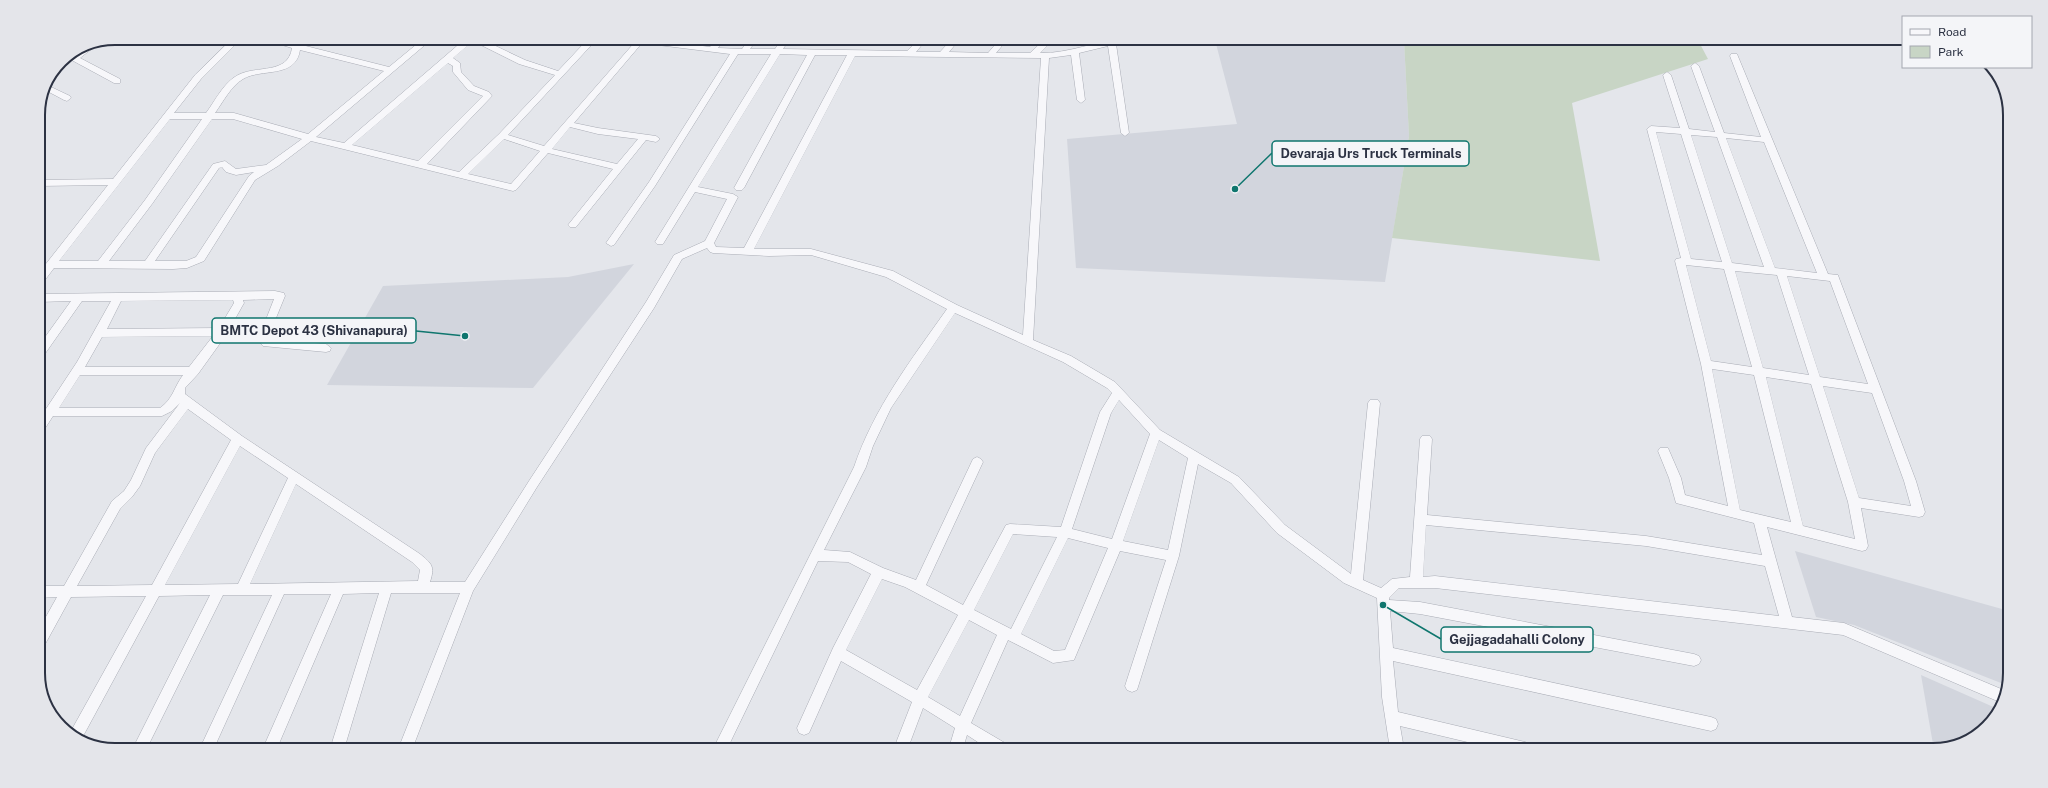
<svg xmlns="http://www.w3.org/2000/svg" width="2048" height="788" font-family="'Public Sans',sans-serif">
<rect width="100%" height="100%" fill="#e4e6eb"/>
<path fill="#d2d5dd" d="M1215,40L1404,41L1409,136L1385,282L1076,268L1067,139L1237,124Z
M634,264L533,388L327,385L383,286L568,277Z
M1795,551L2002,609L2006,612V685L1854,625L1816,617Z
M1921,675L1998,709L1980,734L1934,750Z"/>
<path fill="#c8d5c5" d="M1404,41L1699,42L1708,59L1572,103L1600,261L1392,238L1409,136Z"/>
<g fill="none" stroke-linecap="round" stroke-linejoin="round">
<defs>
<path id="minor" d="M233,38H242L201,79L174,113H206C215,101 224,82 238,75C257,65 288,75 292,48L259,38H274L389,67L423,39H432L316,137L344,143L465,39H481L525,60L558,71L588,39H597L508,135L544,146L635,42L624,39H649L710,47L716,39H724L718,48L742,49L749,39H757L750,49H775L781,40H789L783,49L907,51L918,40H926L916,52H940L951,40H959L949,52L988,53L999,40H1007L996,53H1030L1044,40H1053L1040,53C1069,54 1096,40 1125,40L1116,44L1129,133L1125,136L1121,133L1108,46L1079,53L1085,100L1081,103L1077,100L1071,55L1049,58L1033,340L1071,356L1115,382L1160,430L1239,477L1285,525L1351,574L1368,403L1370,400H1378L1380,403L1363,580L1381,588L1392,579L1410,577L1420,439L1422,436H1430L1432,439L1427,515L1646,536L1762,555L1754,523L1676,503L1669,478L1658,451L1660,448H1668L1681,478L1685,495L1728,506L1701,364L1675,261L1676,259L1681,258L1647,129L1651,126L1680,128L1663,75L1667,72L1671,75L1689,129L1715,132L1691,66L1695,63L1699,66L1724,133L1761,137L1730,56L1731,54H1737L1828,274L1838,275L1839,278L1916,481L1925,512L1923,516L1919,517L1861,508L1868,546L1866,550L1862,551L1767,527L1792,617L1844,623L2006,691V698L2002,703L1843,635L1435,588H1399L1389,598V600L1420,602L1694,654L1699,656L1701,660L1699,664L1694,666L1420,614L1390,611L1393,648L1711,717L1716,719L1718,724L1716,729L1711,731L1393,661L1398,712L1525,742L1530,744L1532,749H1497L1400,726L1404,749H1390L1382,697L1377,598L1344,583L1277,533L1231,483L1198,464L1179,556L1137,690L1132,692L1127,690L1125,686L1166,560L1120,551L1074,660L1053,663L1008,640L971,723L1005,743L1007,748H987L967,735L963,748H949L955,728L923,708L908,748H894L912,702L841,661L809,733L804,735L799,733L797,728L833,648L871,574L848,562L818,561L728,747H714L854,467C874,408 911,360 947,309L886,277L811,255L769,256L713,253L710,252L707,248L682,259L654,308L537,487L473,591L413,747H399L460,593H391L345,746H331L379,593L343,594L278,746H264L331,594H284L215,746H201L272,595H223L148,746H134L210,595L159,596L81,740L71,731L146,596L71,597L43,648L38,650V631L57,597L38,598V586H64L112,501L124,491L131,480L146,448L180,403L172,411L162,416H53L42,433L38,434V421L77,362L111,301H82L42,358L38,359V347L71,301L38,302V294L275,291L284,293L285,296L276,318L324,326L329,330L324,334L274,325L269,339L326,344L331,348L330,351L326,352L263,346L258,340L274,299L243,300L244,303L226,335L198,374L185,388V394L242,436L420,554C432,564 435,566 430,582H465L529,481L646,302L674,255L705,241L727,199L695,192L663,244H657L655,242L771,54H738L655,186L614,245L611,246L606,243L649,182L730,54L642,43L574,123L598,128L656,136L660,139L656,142L646,140L576,227H570L568,225L613,169L548,153L516,190L513,191L311,141L278,166L255,180L204,261L187,268L173,269L54,268L42,284L38,285V274L108,185L38,186V180L113,179L195,75ZM473,41L519,64L555,75L499,134L459,172L427,164L492,96L489,92L474,86L461,72L460,63L453,58ZM300,50L384,71L308,134L234,113H215C223,102 231,86 243,79C261,68 296,79 300,50ZM780,54L807,55L734,188L736,190H742L744,188L815,55H847L744,248L716,247L714,243L738,197L733,194L698,187ZM855,56L1041,58L1023,335L957,305L893,271L811,249H754ZM448,63L453,66V72L468,90L483,96L418,161L352,145ZM170,119H202L145,200L98,261H59ZM212,119H233L302,139L266,165L236,169L225,161L213,164L145,261H109L152,204ZM570,127L598,134L638,139L617,164L552,149ZM1656,132L1681,134L1722,262L1691,259ZM1691,135L1717,137L1764,267L1732,263ZM1726,138L1764,142L1817,273L1775,268ZM504,139L540,151L511,184L468,174ZM222,167L226,172L236,175L254,172L249,176L196,257L186,261H155L219,168ZM1686,265L1724,269L1752,367L1711,361ZM1735,271L1777,275L1809,375L1763,368ZM1787,276L1830,281L1868,384L1820,377ZM233,300L234,303L219,328L107,329L121,301ZM955,313L1063,362L1107,388L1112,393L1100,412L1061,527L1010,524L1006,525L963,605L926,585L983,462L981,459L977,457L973,459L916,580L883,568L850,552L824,550L866,467L873,446L891,408ZM213,336L189,367H85L102,337ZM1712,369L1754,375L1791,522L1740,510ZM80,375H183C174,387 173,399 160,408H59ZM1766,377L1811,384L1848,502L1855,539L1803,526ZM1823,386L1872,393L1904,481L1911,506L1859,498ZM1119,400L1150,434L1112,539L1072,529L1111,413ZM188,409L231,440L152,585L77,586L120,509L132,497L140,486L155,453ZM1159,440L1188,458L1168,550L1123,541ZM240,446L288,478L238,584L165,585ZM296,484L412,562L420,570L418,581L250,584ZM1426,525L1646,546L1765,566L1779,616L1435,576L1423,577ZM1013,534L1057,537L1011,629L974,610ZM1068,538L1108,548L1065,650L1054,651L1021,634ZM882,579L905,587L958,615L917,690L846,650ZM969,620L997,635L960,716L928,697Z
M99,41L98,44L80,58L120,79V83H114L66,57L72,53L74,54L88,43Z
M49,86L70,96L71,98L67,101L64,100L47,91Z"/>
</defs>
<use href="#minor" stroke="#a9acb5" stroke-width="1"/>
<use href="#minor" fill="#f7f7fa" fill-rule="evenodd"/>
</g>
<path d="M0 0H2048V788H0ZM115 45H1933A70 70 0 0 1 2003 115V673A70 70 0 0 1 1933 743H115A70 70 0 0 1 45 673V115A70 70 0 0 1 115 45Z" fill="#e4e5ea" fill-rule="evenodd"/>
<path fill="none" stroke="#2c3243" stroke-width="2" d="M115 45H1933A70 70 0 0 1 2003 115V673A70 70 0 0 1 1933 743H115A70 70 0 0 1 45 673V115A70 70 0 0 1 115 45Z"/>
<path fill="none" stroke="#0f766e" stroke-width="1.5" d="M1235 189L1272 153M465 336L416 331M1383 605L1441 639"/>
<g fill="#0f766e" stroke="#f4f5f8" stroke-width="1.5">
<circle cx="1235" cy="189" r="4"/>
<circle cx="465" cy="336" r="4"/>
<circle cx="1383" cy="605" r="4"/>
</g>
<g fill="#f4f5f8" stroke="#0f766e" stroke-width="1.5">
<rect x="1272" y="141" width="197" height="25" rx="4"/>
<rect x="212" y="318" width="204" height="25" rx="4"/>
<rect x="1441" y="627" width="152" height="25" rx="4"/>
</g>
<g font-size="13" text-anchor="middle" font-weight="bold" fill="#2c3243">
<text x="1371" y="158">Devaraja Urs Truck Terminals</text>
<text x="314" y="335">BMTC Depot 43 (Shivanapura)</text>
<text x="1517" y="644">Gejjagadahalli Colony</text>
</g>
<rect x="1902" y="16" width="130" height="52" fill="#f4f5f8" stroke="#a4a7b0"/>
<rect x="1910" y="29" width="20" height="6" fill="#f7f7fa" stroke="#a4a7b0"/>
<text x="1938" y="36" font-size="12" fill="#2c3243">Road</text>
<rect x="1910" y="46" width="20" height="12" fill="#c8d5c5" stroke="#a4a7b0"/>
<text x="1938" y="56" font-size="12" fill="#2c3243">Park</text>
</svg>
